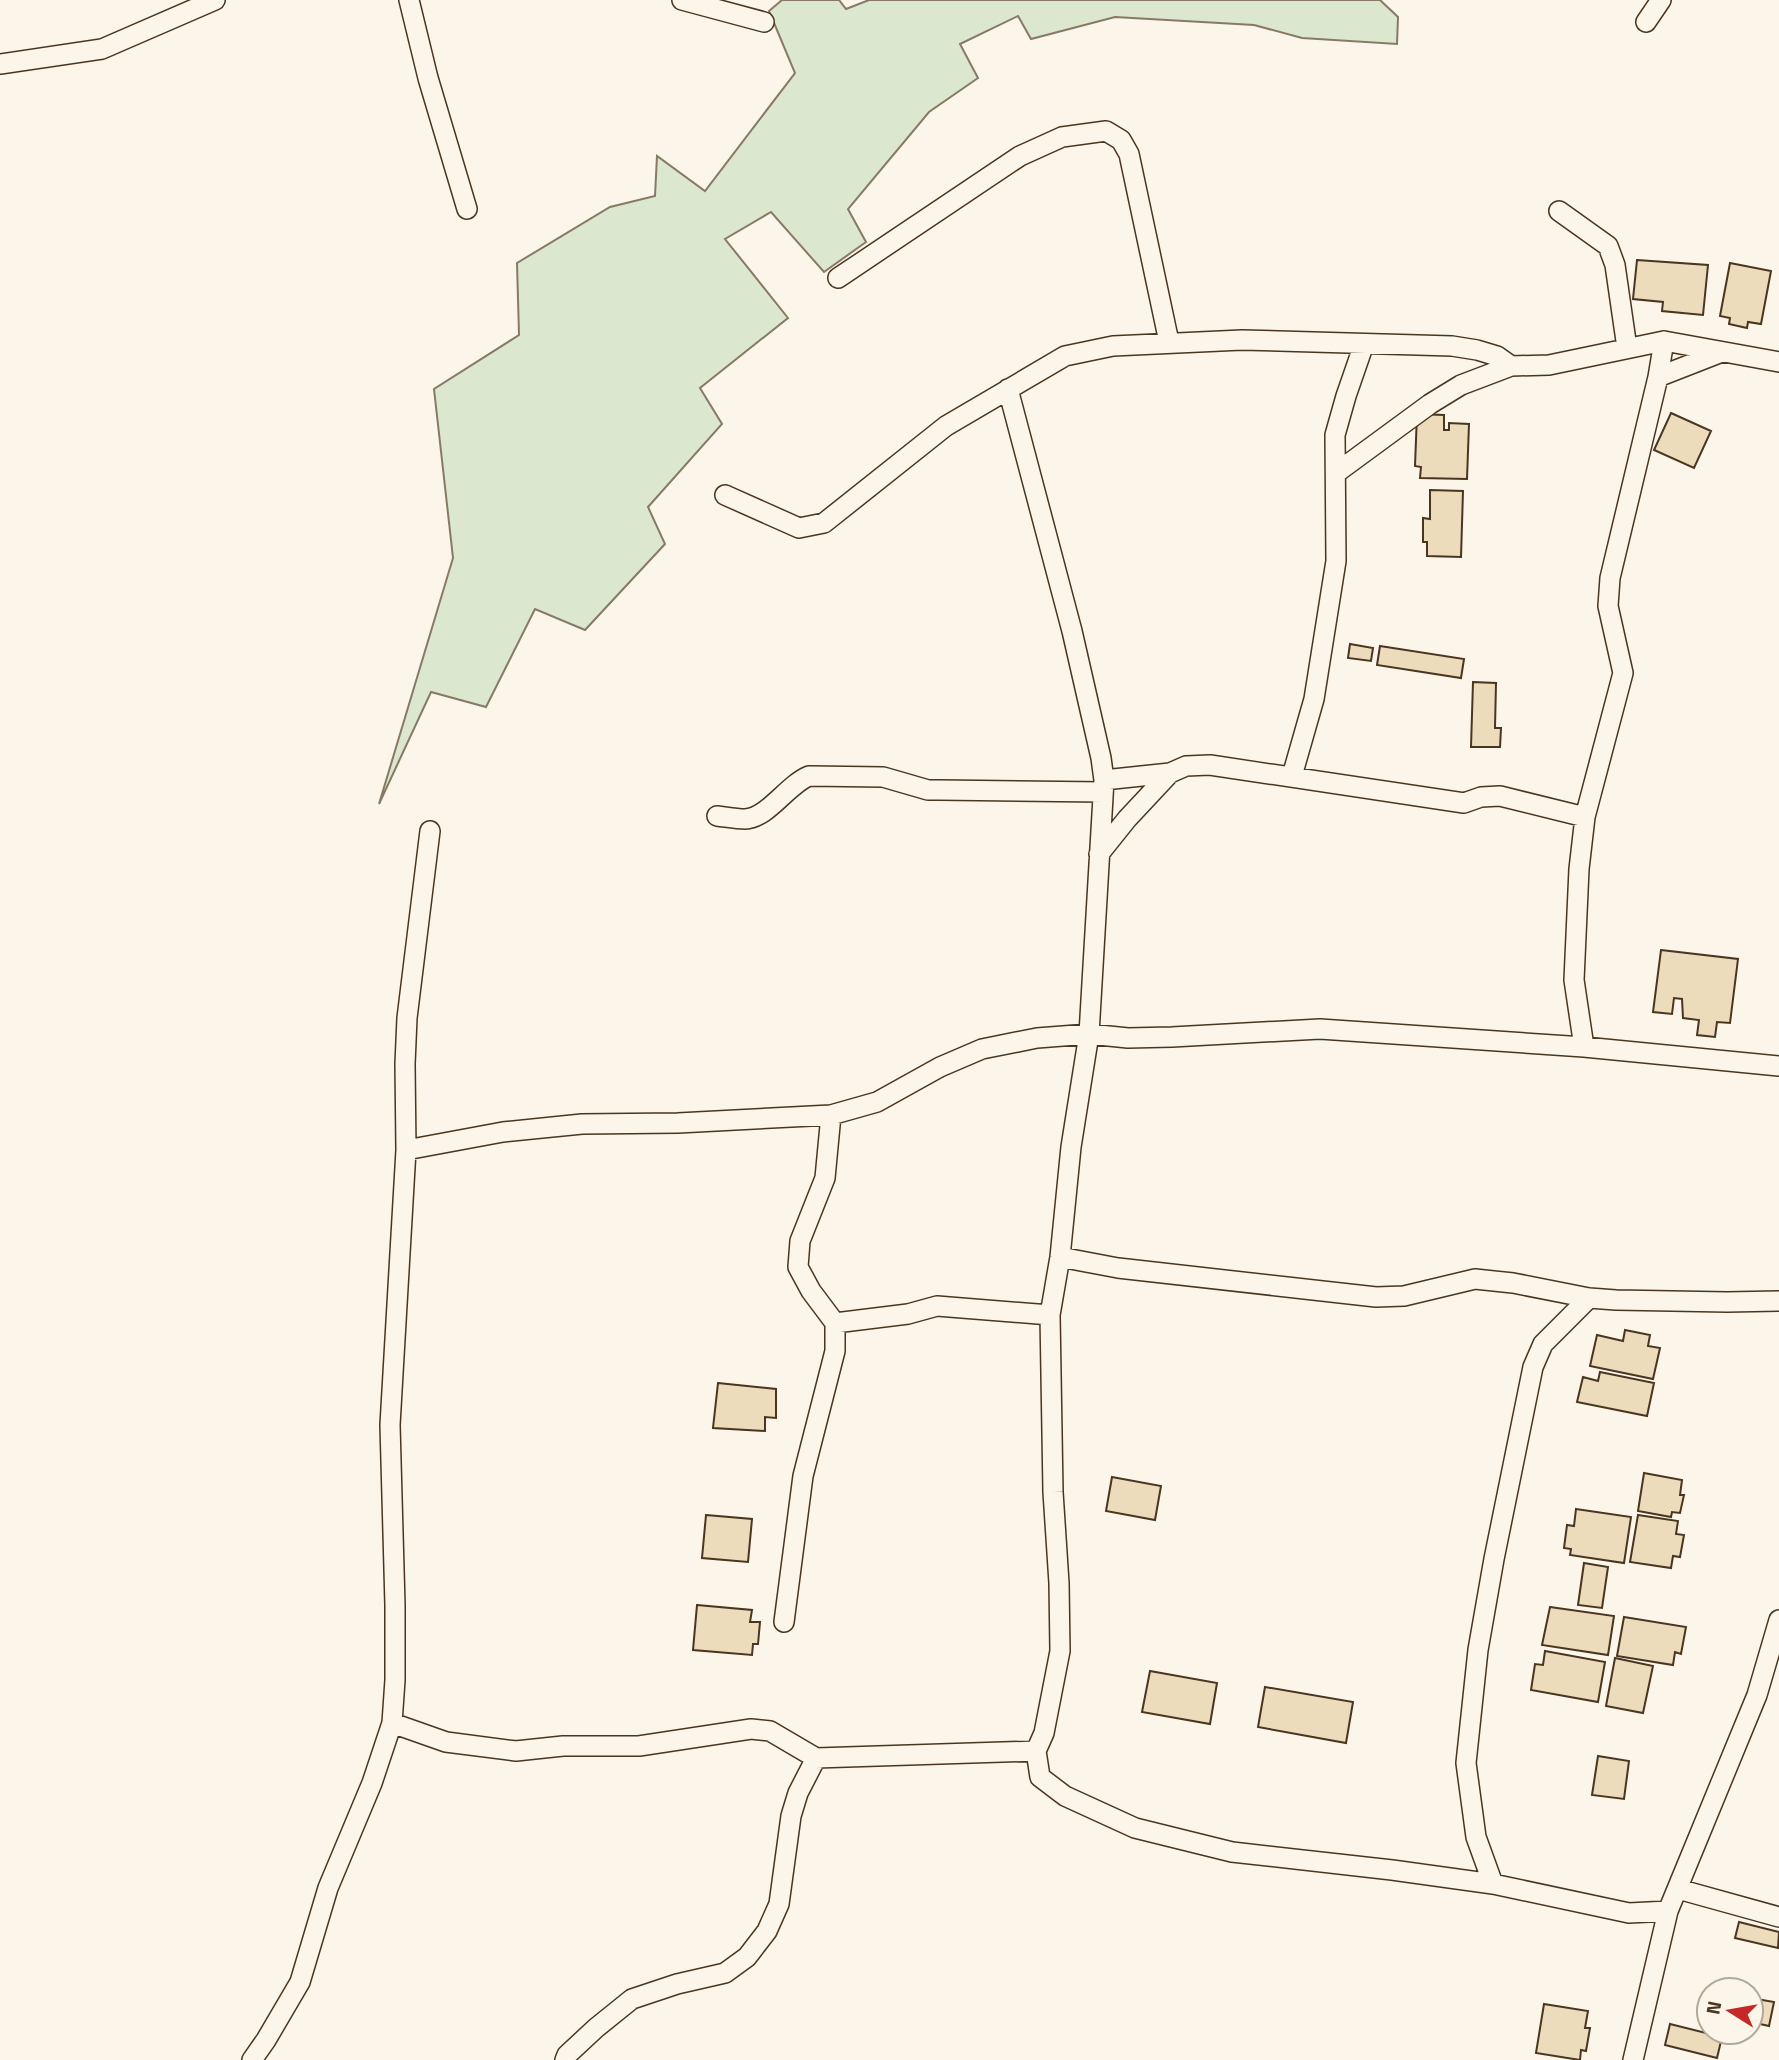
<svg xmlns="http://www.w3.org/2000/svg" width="1779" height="2060" font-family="'Titillium Web',sans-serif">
<rect width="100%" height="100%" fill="#fbf6e9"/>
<path fill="#dce7d0" stroke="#887966" stroke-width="2" d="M782,0H839L846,9L869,0H1380L1398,17L1397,44L1302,38L1254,25L1115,17L1031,39L1018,16L960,44L978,78L929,112L848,209L866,242L824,272L771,212L725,239L788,318L700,388L722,424L648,507L665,544L585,630L535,609L486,707L431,692L379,804L453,558L434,389L519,335L517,263L610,207L655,196L657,156L705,191L795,73L769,11Z"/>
<path fill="#ecdcbc" stroke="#4a3520" stroke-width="2" d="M1637,260L1708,265L1703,315L1662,311L1663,302L1633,299Z
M1730,263L1771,271L1761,324L1748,322L1747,328L1729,324L1730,318L1720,316Z
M1671,413L1711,431L1694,468L1654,450Z
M1417,414L1444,415V430H1449V423L1469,424L1467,479L1420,478L1421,467L1415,466Z
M1430,490L1463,491L1461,557L1427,556V542H1423V518L1430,519Z
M1350,644L1373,648L1371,661L1348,658Z
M1380,646L1464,659L1461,678L1377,665Z
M1473,682L1496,683L1495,728H1501L1500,747H1471Z
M1661,950L1738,959L1730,1023L1717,1022L1715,1037L1697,1035L1699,1020L1683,1018L1682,999L1674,998L1672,1014L1653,1012Z
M1625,1330L1650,1335L1648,1346L1660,1348L1653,1379L1590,1366L1597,1335L1623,1341Z
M1600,1372L1654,1383L1647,1416L1577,1402L1583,1377L1598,1381Z
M718,1383L776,1389V1418L765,1417V1431L713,1428Z
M1644,1473L1682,1480L1680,1495H1684L1680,1513L1672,1512L1671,1517L1638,1511Z
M1112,1477L1161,1486L1155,1520L1106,1511Z
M1576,1509L1631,1517L1624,1563L1570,1555L1571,1549L1564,1548L1567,1525L1574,1526Z
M706,1515L752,1519L748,1562L702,1558Z
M1638,1515L1678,1521L1676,1534L1684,1535L1680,1557L1673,1556L1671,1568L1630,1562Z
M1584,1563L1608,1567L1602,1608L1578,1605Z
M697,1605L752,1610L750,1622H760L758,1644H753L752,1655L693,1650Z
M1550,1607L1614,1616L1608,1655L1542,1645Z
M1624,1617L1686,1627L1681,1654L1675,1652L1673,1665L1617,1656Z
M1545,1651L1605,1662L1598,1702L1531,1690L1535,1664L1543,1665Z
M1615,1658L1653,1666L1643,1713L1606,1706Z
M1150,1671L1217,1683L1210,1724L1142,1712Z
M1265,1687L1353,1702L1346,1743L1258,1727Z
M1598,1756L1629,1761L1624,1799L1592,1795Z
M1739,1922L1779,1932L1778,1948L1735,1938Z
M1751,1998L1774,2002L1769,2026L1751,2022Z
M1544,2004L1588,2011L1585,2028H1590L1586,2051L1581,2050L1580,2060L1536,2053Z
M1670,2024L1722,2037L1717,2058L1665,2045Z"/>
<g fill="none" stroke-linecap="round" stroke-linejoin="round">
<defs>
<path id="minor" d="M409,0L428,78L467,209
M682,0L764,22
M1646,22L1661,0
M0,64L102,49L215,0
M1559,211L1608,246L1615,265L1627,348
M838,278L1020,156L1062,137L1106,131L1121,140L1129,154L1169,342
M1658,377L1722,352
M1008,389L1072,631L1101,758L1104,780L1089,1034L1071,1147L1060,1257L1050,1315L1053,1492L1059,1583L1060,1651L1044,1733L1036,1751L1040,1777L1065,1796L1135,1828L1232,1852L1392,1870L1493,1884L1629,1913L1668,1911
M1336,473L1430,404L1461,385L1511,366
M725,495L799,528L824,523L946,426L1065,356L1113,346L1242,340L1452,346L1477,350L1497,356L1511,366L1549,365L1664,341L1779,362
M1292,776L1314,699L1336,561L1335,435L1346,396L1364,344
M1104,780L1170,773L1186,766L1210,765L1464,803L1481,797L1500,796L1585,817L1623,673L1608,606L1610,578L1658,377L1664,341
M717,816C726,817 736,819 745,819C768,818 787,785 809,776L883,777L928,790H939L1103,792
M1099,854L1127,819L1170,773
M1584,1047L1574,980L1579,869L1585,817
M831,1115L825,1178L800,1241L798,1267L811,1291L835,1323
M406,1150L503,1132L582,1124L678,1123L831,1115L877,1102L940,1067L982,1049L1037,1038L1089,1034L1128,1038L1172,1037L1320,1029L1584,1047L1779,1066
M1060,1257L1118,1268L1376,1297L1404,1296L1475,1279L1513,1283L1589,1298L1616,1300L1727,1302L1779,1301
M784,1622L803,1476L835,1351V1323L908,1314L937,1306L1050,1315
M392,1723L446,1742L516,1751L563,1746H639L751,1729L770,1731L816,1758L1036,1751
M1493,1884L1476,1837L1466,1763L1478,1650L1494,1559L1533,1367L1543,1344L1589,1298
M1678,1889L1779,1917
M252,2060L266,2040L300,1982L328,1888L372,1783L392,1723L395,1680V1605L390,1425L406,1150L405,1064L407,1018L430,831
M565,2060L567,2055L596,2028L632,1999L677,1984L725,1973L747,1957L767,1931L779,1904L791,1816L798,1793L816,1758
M1633,2060L1668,1911L1757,1695L1779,1620"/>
</defs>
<use href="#minor" stroke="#4a3520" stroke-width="22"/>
<use href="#minor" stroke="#fbf6e9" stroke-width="19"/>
</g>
<g transform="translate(1730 2011) rotate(281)"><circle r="33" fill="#fbf6e9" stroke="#b4a999" stroke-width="2"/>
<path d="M0-5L12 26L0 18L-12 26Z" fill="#c62828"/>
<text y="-10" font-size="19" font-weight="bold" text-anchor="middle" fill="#4a3520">N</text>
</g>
</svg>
